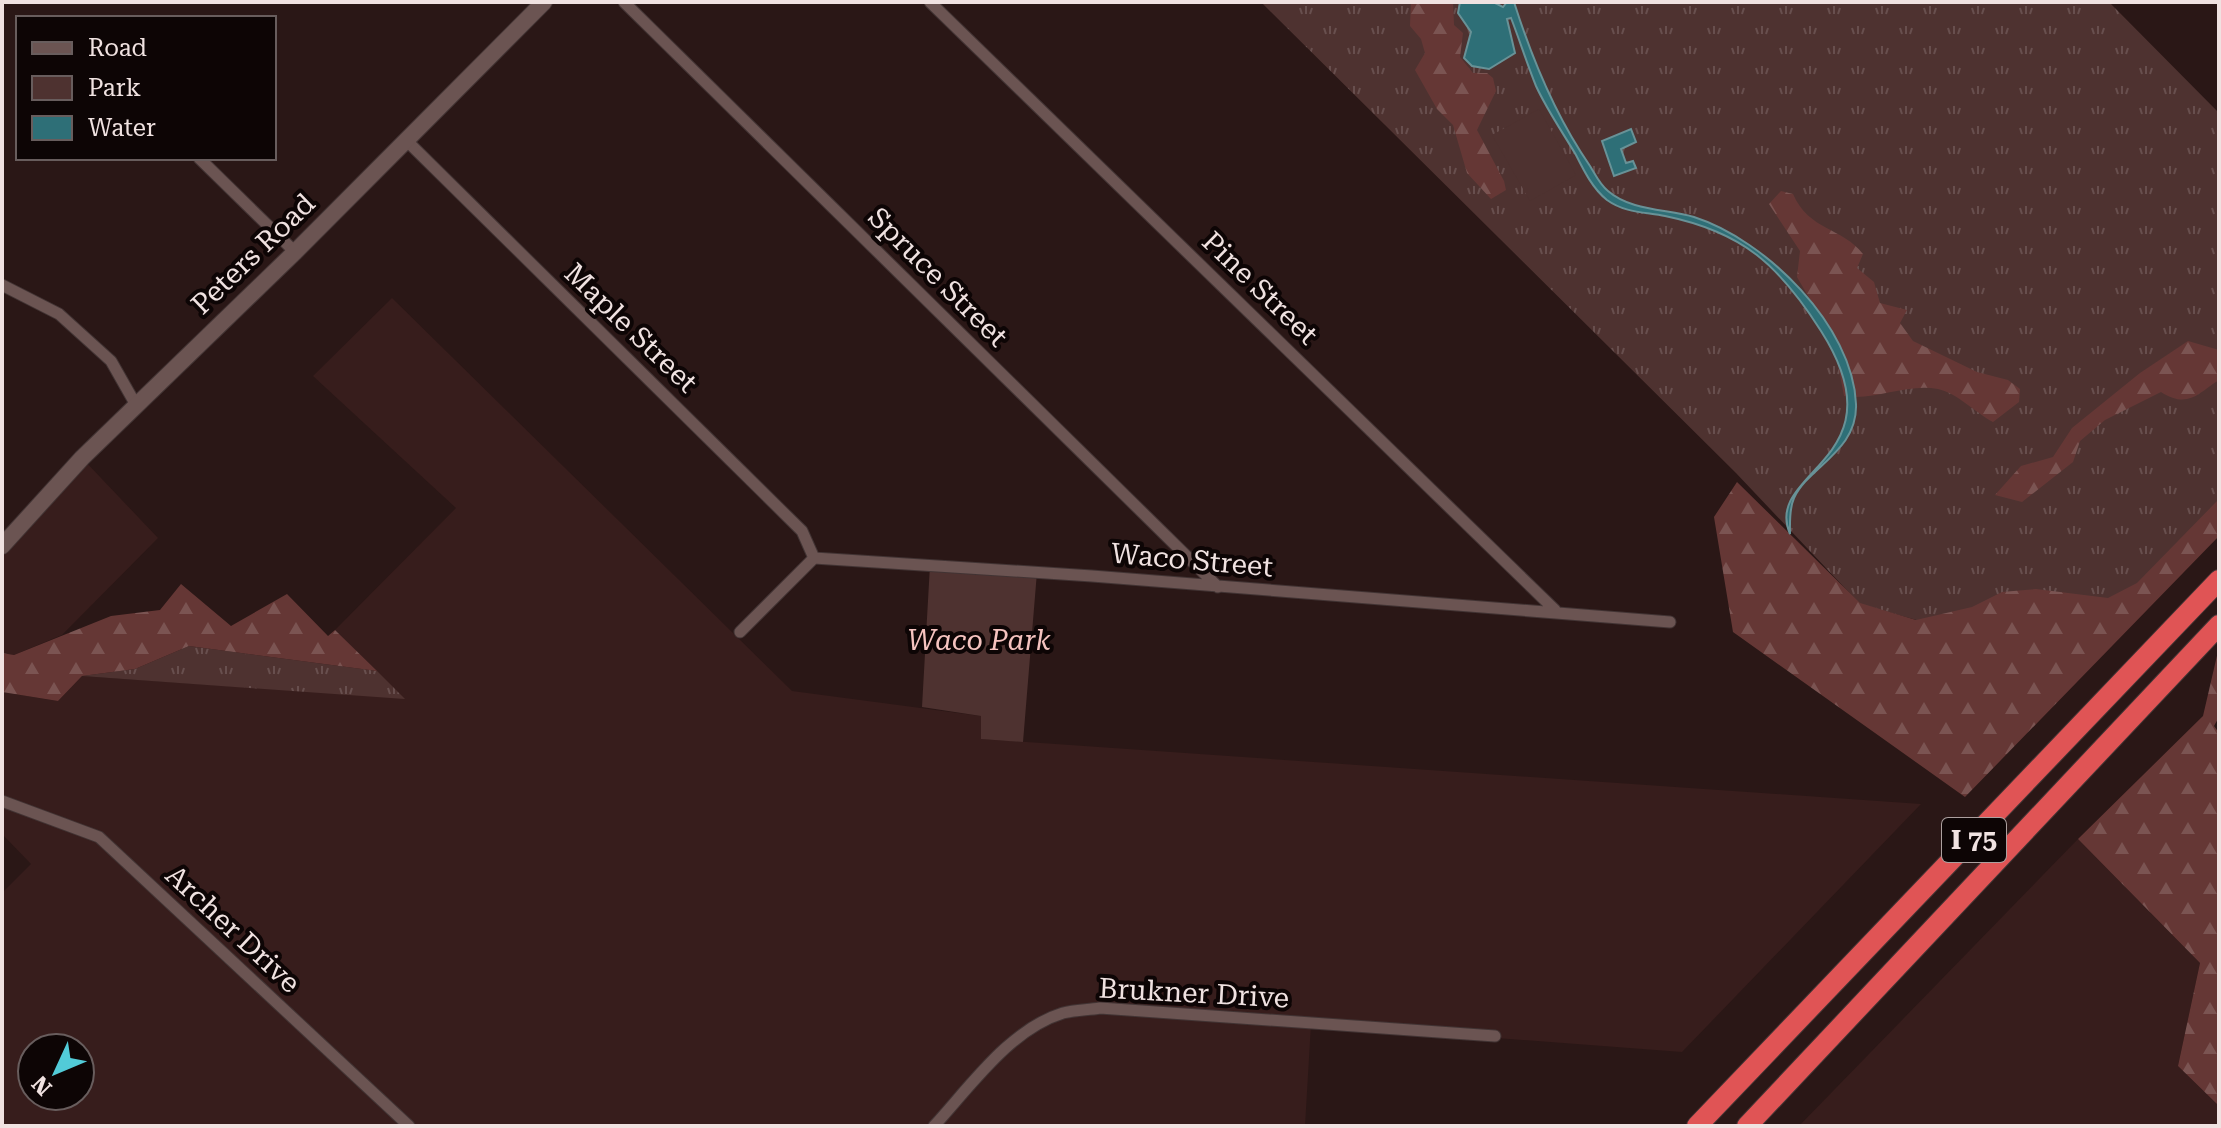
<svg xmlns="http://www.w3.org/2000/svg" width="2221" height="1128" font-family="'Roboto Serif',serif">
<defs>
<pattern id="grass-tufts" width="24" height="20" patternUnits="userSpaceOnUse" patternTransform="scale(2)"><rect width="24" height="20" fill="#4e3230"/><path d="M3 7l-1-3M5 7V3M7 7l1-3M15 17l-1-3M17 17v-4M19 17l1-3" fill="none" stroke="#684f4e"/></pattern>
<pattern id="forest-firs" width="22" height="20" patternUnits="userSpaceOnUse" patternTransform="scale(2)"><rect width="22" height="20" fill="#653735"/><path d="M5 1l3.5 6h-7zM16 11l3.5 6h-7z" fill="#7b5452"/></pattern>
</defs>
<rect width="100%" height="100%" fill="#2a1716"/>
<path fill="#371d1c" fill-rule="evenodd" d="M392,298L792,691L981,716L982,739L1921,804L1682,1052L1311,1024L1305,1126H2V893L31,864L2,834V692L58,701L82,676L403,698L335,630L456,508L313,376ZM32,1048H80V1096H32Z
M82,458L158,538L62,635L14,655L2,653V546Z
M2078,839L2200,963L2178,1066L2219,1106V1126H1799Z"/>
<path fill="url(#grass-tufts)" d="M1261,2H2109L2219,113V514L2141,592L2012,647L1860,604L1736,473Z
M189,646L377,671L405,699L82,676L135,669Z"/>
<path fill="url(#forest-firs)" d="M1411,2H1453L1454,25L1463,33L1460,57L1473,73H1487L1493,78L1496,91L1477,130L1504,181L1506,190L1491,199L1467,173L1453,125L1437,109L1415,70L1425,53L1421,39L1410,26Z
M1781,191L1793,194C1809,231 1842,227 1863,254L1857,268L1874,282L1880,303L1907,310L1900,323L1913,341L1977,372L2008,380L2020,389L2019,402L1993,422C1976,413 1957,393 1938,389C1906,383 1875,401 1844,396L1838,364L1826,327L1797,277L1800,251L1769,204Z
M2188,341L2219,350V380C2197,394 2188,409 2161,392L2105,420L2080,441L2073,462L2022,502L1995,495L2021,466L2053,457L2072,428L2140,373Z
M1737,482L1860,603L1916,620L1972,607L2002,592L2036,589L2108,598L2137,583L2219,499V536L1965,797L1733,632L1714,517Z
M181,584L231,626L287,594L328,636L335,630L377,671L189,646L135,669L82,676L58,701L2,692V653L14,655L111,616L160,610Z
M2219,647V717L2214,726L2219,733V1106L2178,1066L2200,963L2078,839L2203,716Z"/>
<path fill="#4e3230" d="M1539,109L1576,175L1530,201L1492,135Z
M930,565L1037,572L1023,742L981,739V716L922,707Z"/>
<path fill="#2e6f77" stroke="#689297" stroke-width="2" d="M1460,2H1493L1503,7L1507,2H1514C1532,59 1556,117 1590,166C1595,174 1600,185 1608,191C1631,211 1667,209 1694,217C1766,240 1853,326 1856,404C1858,451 1808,467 1794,498C1789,509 1790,523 1790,534C1762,470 1904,461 1821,331C1779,265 1743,232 1665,216C1645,212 1625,213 1607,200C1593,189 1584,171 1576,155C1563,133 1547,110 1536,86C1527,64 1520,41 1511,18L1507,19L1515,53L1489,69L1472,66L1464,58L1471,32L1458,13Z
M1631,129L1636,142L1621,149L1626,163L1633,161L1636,168L1614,176L1602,141Z"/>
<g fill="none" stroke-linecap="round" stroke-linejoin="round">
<defs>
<path id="street" d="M624,2L1218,587
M930,2L1555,610
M405,139L802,531L814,558
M199,158L295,252
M2,285L59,314L111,361L136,405
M740,632L814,558L1092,576L1670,622
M2,801L99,837L409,1126
M934,1126C970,1087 1010,1029 1063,1013C1075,1010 1088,1010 1100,1008L1495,1036"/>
<path id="secondary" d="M2,546L82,458L295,252L544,2"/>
<path id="highway" d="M1697,1126L2219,580
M1747,1126L2219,625"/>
</defs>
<use href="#street" stroke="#423434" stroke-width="13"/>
<use href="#secondary" stroke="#423434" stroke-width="18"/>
<use href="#highway" stroke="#423434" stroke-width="22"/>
<use href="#street" stroke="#6b5452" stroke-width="11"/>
<use href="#secondary" stroke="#6b5452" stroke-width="16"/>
<use href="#highway" stroke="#e05455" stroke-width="20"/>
</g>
<g text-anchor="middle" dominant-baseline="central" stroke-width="8" stroke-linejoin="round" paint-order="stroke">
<rect fill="#0d0505" stroke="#aca09f" stroke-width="2" x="1942" y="818" width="64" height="44" rx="6"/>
<g font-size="26" font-weight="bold" fill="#f0e2e1">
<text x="1974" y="840">I 75</text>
</g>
<g font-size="28" fill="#f0e2e1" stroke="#0d0505">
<text transform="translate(253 254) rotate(-44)">Peters Road</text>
<text transform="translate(938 277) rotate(45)">Spruce Street</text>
<text transform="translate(1260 288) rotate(44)">Pine Street</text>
<text transform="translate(631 328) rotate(44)">Maple Street</text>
<text transform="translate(1192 560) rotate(5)">Waco Street</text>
<text transform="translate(233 929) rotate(43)">Archer Drive</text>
<text transform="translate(1194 993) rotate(3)">Brukner Drive</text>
</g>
<g font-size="28" font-style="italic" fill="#f5c3bf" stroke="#0d0505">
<text x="979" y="640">Waco Park</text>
</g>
</g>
<rect width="2221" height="1128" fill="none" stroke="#f0e2e1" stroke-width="8"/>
<rect x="16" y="16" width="260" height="144" fill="#0d0505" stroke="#685d5d" stroke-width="2"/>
<rect x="32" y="42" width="40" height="12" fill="#6b5452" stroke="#685d5d" stroke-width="2"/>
<text x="88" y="56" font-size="24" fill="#f0e2e1">Road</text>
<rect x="32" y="76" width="40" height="24" fill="#4e3230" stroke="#685d5d" stroke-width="2"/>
<text x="88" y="96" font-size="24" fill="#f0e2e1">Park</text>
<rect x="32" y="116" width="40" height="24" fill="#2e6f77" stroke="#685d5d" stroke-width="2"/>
<text x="88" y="136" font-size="24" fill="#f0e2e1">Water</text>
<g transform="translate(56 1072) rotate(226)"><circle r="38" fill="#0d0505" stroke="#685d5d" stroke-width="2"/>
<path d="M0-6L14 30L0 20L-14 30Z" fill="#52cbd8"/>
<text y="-12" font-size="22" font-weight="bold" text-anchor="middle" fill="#f0e2e1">N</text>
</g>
</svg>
